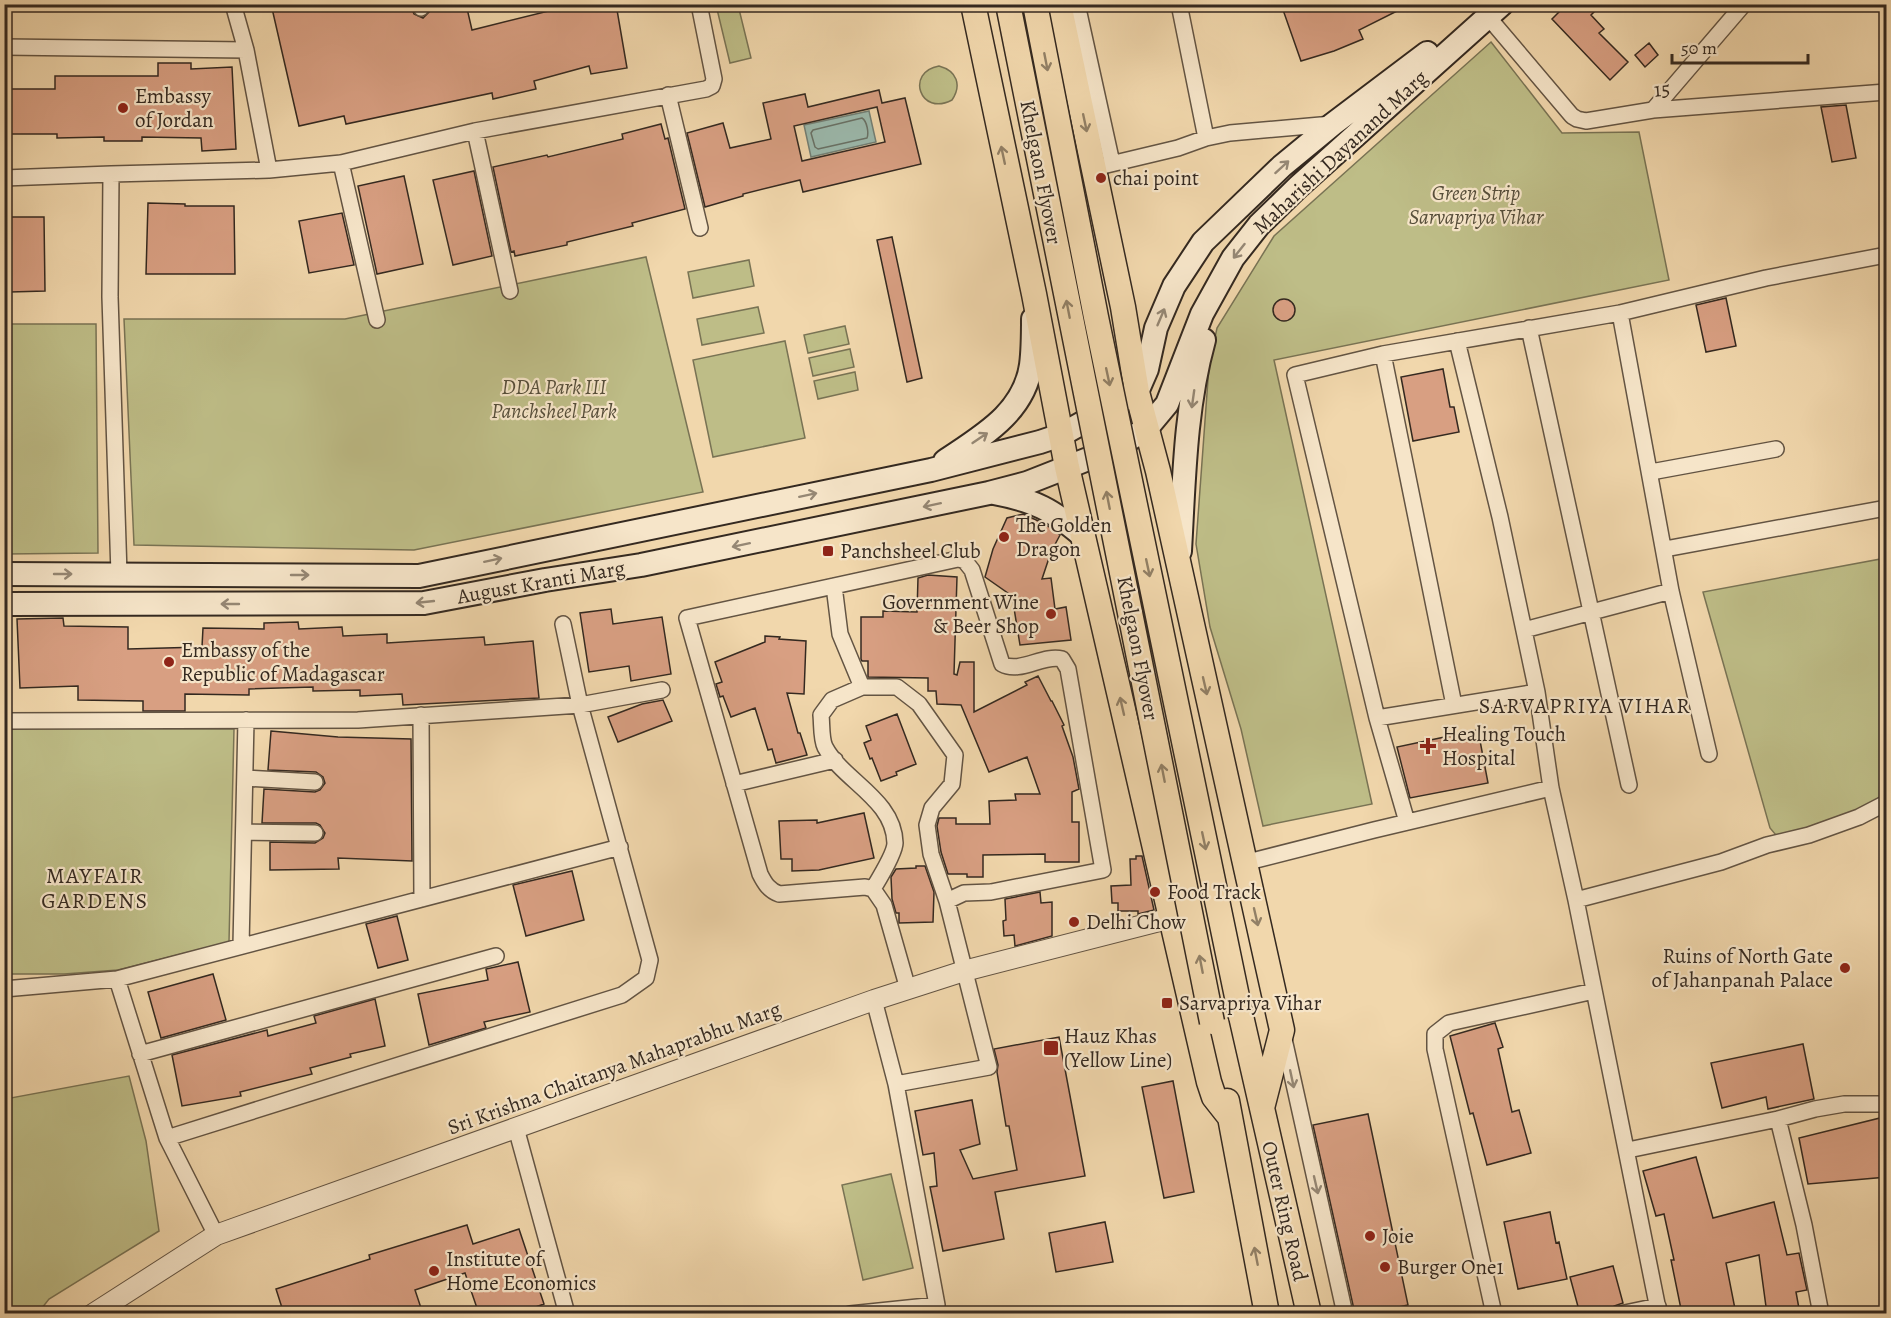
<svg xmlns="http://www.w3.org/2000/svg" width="1891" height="1318" font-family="Alegreya,serif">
<rect width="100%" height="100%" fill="#f1d7ac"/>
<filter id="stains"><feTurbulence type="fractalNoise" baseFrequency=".00333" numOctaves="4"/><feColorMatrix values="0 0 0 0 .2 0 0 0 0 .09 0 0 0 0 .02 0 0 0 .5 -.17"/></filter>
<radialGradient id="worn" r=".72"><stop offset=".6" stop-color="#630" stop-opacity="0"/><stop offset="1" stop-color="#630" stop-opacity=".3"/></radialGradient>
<path fill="#bebd87" stroke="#797354" stroke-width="1.5" d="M716,5H738L751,58L730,63Z
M1491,42L1562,133L1639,132L1669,280L1274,360L1372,804L1263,826L1241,729L1210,627L1196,544L1209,366L1217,328L1274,236Z
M939,66C957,71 962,85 952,100C920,117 905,72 939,66Z
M646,257L703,492L414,550L134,545L124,319H345Z
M749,260L754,286L693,298L688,272Z
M758,307L764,333L702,345L697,319Z
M5,324H96L98,553L5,554Z
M845,326L849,344L808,353L804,335Z
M785,341L805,438L713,457L693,360Z
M850,349L854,367L813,376L809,358Z
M855,372L858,390L818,399L814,381Z
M1886,558V803L1781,841L1770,828L1703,592Z
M4,728L234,729L229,942L118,970L64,974H5Z
M129,1076L146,1141L159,1231L49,1299L38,1313H5V1099Z
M891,1174L913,1268L863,1280L842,1185Z"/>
<path fill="#9bb9ad" stroke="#727f75" stroke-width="1.5" d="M869,111L876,142L811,157L804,125Z"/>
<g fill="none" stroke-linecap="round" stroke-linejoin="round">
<path stroke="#687166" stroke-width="1.5" d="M862,118C867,121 869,133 867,138L818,149L815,147L811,133L813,130Z"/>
</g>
<path fill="#d89f82" stroke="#342920" stroke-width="1.5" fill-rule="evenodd" d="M271,4H410L414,14L423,18L430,11V4H466L472,30L577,4H616L627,68L591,74L589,66L534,81L536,89L493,99L492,93L346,124L344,116L299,126Z
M1290,4H1411L1359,30L1363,39L1334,51L1301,61L1282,7Z
M1567,4H1602L1591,15L1604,29L1599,33L1628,62L1610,80L1552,19Z
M1649,43L1658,55L1645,67L1635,55Z
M158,63H191V69L232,67L236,149L202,151L201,138L142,137V141H104V137L57,138V134H4V89H55V76H158Z
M879,90L882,103L905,98L921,164L803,192L800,180L743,194V196L705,207L687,133L723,123L730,148L771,139L763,103L805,94L808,107ZM877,107L885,142L802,161L794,126Z
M1846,105L1856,158L1832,162L1821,107Z
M661,124L665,139L668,138L685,209L632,223L633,226L567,242V245L515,256L514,251L511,252L493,167L547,155L548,157L623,139L622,134Z
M474,171L492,256L453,265L433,180Z
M404,176L423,264L377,274L358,186Z
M148,203L185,204V206H234L235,274H146Z
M342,213L354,265L309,273L299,221Z
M10,217H44L45,291L10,292Z
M892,237L922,378L907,382L877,240Z
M1726,298L1736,346L1706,352L1696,305Z
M1273 310a11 11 0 1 1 22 0a11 11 0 1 1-22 0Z
M1443,369L1450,407H1454L1459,432L1413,441L1401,377Z
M1023,514L1045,524L1060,535L1051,552L1042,579L1051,578L1055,609L1066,607L1071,640L1020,645L1012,596L985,577L993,549L1007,518Z
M928,575L957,577L954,674L957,675L960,662H974V712L1027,685L1025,682L1038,676L1051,701H1052L1064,725L1062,726L1073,757L1079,789L1072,792V822H1079V862H1045V854L983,855V877H967V874H948L941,852L937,826L939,818H956V824H990L989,801L1016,800L1015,794H1040L1027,757L989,772L961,705L937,704L936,691H928V678L868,677V661H862L861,659V617H883V611L917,612L918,578Z
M611,609L613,624L662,617L671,674L631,681L629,666L589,672L580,613Z
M63,618L64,626L128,627V649L202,647L203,628L264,629V623L298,622L299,629L342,627L343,636L387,634V643L484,637L485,645L533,641L539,698L403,705L402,694L360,696V690L313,691V687L249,689V695L185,694V711H143V701L78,700V686L20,688L17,619Z
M765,636L780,637L779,639L806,641L804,694L787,693L798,733H800L807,755L776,763L772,749L768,750L755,708L731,717L723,696L720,697L716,684L722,682L715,662L765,642Z
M663,700L672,721L618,742L608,717L642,704Z
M897,714L916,764L896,772L897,775L881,781L872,758L870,759L864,743L871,740L866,726Z
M1478,730L1488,783L1410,798L1397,747Z
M271,731L338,737L411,739L412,861L338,858L339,869L270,870V842L315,843L323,838L325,833L320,825L316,823H262L264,789L315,792L320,790L325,783L323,777L316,772L268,770Z
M864,813L874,858L819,870L792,871V859H781L779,821L817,820V823Z
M1136,856H1142L1154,910L1138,914V911H1118V903H1112L1111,886L1131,885L1130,859H1136Z
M916,866H925L934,892L933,922L899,923V913H896L892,899L891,877L896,869L916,868Z
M572,871L584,920L526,936L513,885Z
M1040,892L1041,903L1052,902V936L1015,946L1014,935L1004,936L1003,921L1006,920L1005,899Z
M397,916L408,960L378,968L366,924Z
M518,962L530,1012L484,1022L486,1028L429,1045L418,994L488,980L486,969Z
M213,974L226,1020L161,1038L148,992Z
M375,999L385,1046L350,1054L351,1057L310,1068L312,1074L240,1092L241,1096L182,1106L172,1055L267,1030L268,1036L316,1023L314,1016Z
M1495,1023L1503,1047L1498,1049L1512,1112L1519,1110L1531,1153L1487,1165L1473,1113L1470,1114L1450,1036Z
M1059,1037L1085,1176L995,1192L1004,1239L943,1251L930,1187L937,1186L934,1153L923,1155L915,1111L972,1100L980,1144L960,1150L973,1179L1017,1170L1009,1126H1006L997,1072L998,1065L994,1049Z
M1803,1044L1814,1099L1768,1109L1766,1097L1722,1108L1711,1063Z
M1173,1081L1194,1192L1164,1198L1142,1087Z
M1368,1114L1408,1305L1365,1314H1355L1313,1125Z
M1880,1118L1887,1133V1177L1808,1184L1799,1138Z
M1696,1157L1713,1218L1774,1202L1787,1255L1799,1253L1807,1290L1796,1292L1800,1314H1767L1759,1255L1726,1263L1736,1314H1682L1671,1260H1674L1664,1214L1656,1216L1643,1171Z
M1550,1212L1556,1243L1559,1242L1567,1279L1518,1289L1504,1222Z
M1105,1222L1113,1262L1056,1272L1049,1233Z
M467,1225L473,1244L519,1229L544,1304L516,1314H479L465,1273L415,1290L423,1314H284L276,1289L370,1259L369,1255Z
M1613,1266L1623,1303L1614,1306L1611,1314H1580L1570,1277Z"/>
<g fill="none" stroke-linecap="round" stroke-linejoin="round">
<defs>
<path id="minor" d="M420,4L421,8
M1077,4L1112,163
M1179,4L1206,138
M1489,18L1572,116L1577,119L1586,121L1653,110L1886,92
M4,47L246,50
M668,95L700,228
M1653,110L1744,4
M475,131L510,291
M341,163L377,320
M1094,168L1178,148L1206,138L1230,133L1332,124
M269,170L341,163L475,131L706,89L712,86L714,79L699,4
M4,178L111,174
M1620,313L1671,591L1709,754
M1529,328L1629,785
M1457,341L1500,517L1537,692L1551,788L1576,900L1659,1314
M1383,354L1454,705
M1651,472L1776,449
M1665,549L1886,508
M119,574L110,297L111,174L269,170L246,50L233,4
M834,586L840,634L862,687
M1524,630L1671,591
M421,715L422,899
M1377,718L1537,692
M4,721L358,720L580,705L662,690
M245,778L315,782
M734,784L835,760
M1407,822L1377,718L1295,375L1383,354L1620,313L1766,278L1886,255
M244,832L315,833
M1244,863L1374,830L1551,788
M873,889C879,879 895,853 895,843C894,799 843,781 825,747C821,739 822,724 821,715L832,700L862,687H897L919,704L955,755L952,784L932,808L927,825L931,854L947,901L989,1067L896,1084
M1576,900L1721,862L1767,845L1809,835L1859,817L1886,803
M241,946L246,720
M117,979L167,1138L216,1235
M4,989L117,979L620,847
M908,989L884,905L873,889L865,887L779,894C769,890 765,884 760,874L687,618L958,559L964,560L972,570L1002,664C1020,674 1043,654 1062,659L1068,669L1103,870L991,892L964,893L947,901
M1284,1039L1345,1314
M140,1054L496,956
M1778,1119L1804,1225L1821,1314
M516,1128L567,1314
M167,1138L622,995L646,978L650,960L580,705L563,624
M1628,1150L1778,1119L1815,1109L1844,1104H1886
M850,1314L937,1305L896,1084L874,1000
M1494,1314L1435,1049V1034L1449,1023L1594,991
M1620,1314L1658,1306"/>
<path id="tertiary" d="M93,1314L216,1235L874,1000L964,971L1171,918"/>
<path id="secondary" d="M945,461C982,436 1024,413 1031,365C1033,350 1033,334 1033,319
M994,493C1036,501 1051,509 1083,536
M1180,551C1184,481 1185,408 1204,340
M4,574L419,576L931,470L1040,442L1061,435L1137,392L1147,369L1156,328L1174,286L1203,242L1282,166L1333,124L1427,53
M4,604L424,603L545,580L641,565L989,493L1027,483L1116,448L1147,428L1167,404L1202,314L1233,258L1259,225L1299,186L1502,4"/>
<path id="primary" d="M973,4L1034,294L1067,467L1209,1082L1214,1097L1229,1116
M1059,4L1123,307L1137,392L1158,471L1282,1030L1262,1108
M1241,1016L1309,1314
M1227,1101L1267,1314"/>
</defs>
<use href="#minor" stroke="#635443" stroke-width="18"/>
<use href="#tertiary" stroke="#635443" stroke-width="22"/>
<use href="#secondary" stroke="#342920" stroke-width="26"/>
<use href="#primary" stroke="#342920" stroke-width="27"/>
<use href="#minor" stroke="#f6e5c9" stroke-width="15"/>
<use href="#tertiary" stroke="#f6e5c9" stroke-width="20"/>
<use href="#secondary" stroke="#f6e5c9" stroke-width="22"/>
<use href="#primary" stroke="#f1d7ac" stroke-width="24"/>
<defs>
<path id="primary-bridge" d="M1008,4L1212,1022
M1035,4L1096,317L1241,1016"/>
</defs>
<use href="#primary-bridge" stroke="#342920" stroke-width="27" stroke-linecap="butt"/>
<use href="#primary-bridge" stroke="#f1d7ac" stroke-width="24"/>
</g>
<defs><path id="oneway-shaft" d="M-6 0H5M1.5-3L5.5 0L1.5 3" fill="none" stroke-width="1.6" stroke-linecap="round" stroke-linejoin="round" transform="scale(1.5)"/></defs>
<g stroke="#928066">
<use href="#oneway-shaft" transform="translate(1046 62) rotate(79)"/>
<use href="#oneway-shaft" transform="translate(1085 123) rotate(78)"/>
<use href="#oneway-shaft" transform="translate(1003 155) rotate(-102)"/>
<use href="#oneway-shaft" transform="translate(1068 309) rotate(-101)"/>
<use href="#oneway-shaft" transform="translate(1108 377) rotate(78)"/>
<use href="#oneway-shaft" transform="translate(1108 500) rotate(-101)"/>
<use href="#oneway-shaft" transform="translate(1148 568) rotate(78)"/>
<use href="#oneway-shaft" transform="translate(1205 686) rotate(77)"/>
<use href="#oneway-shaft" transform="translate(1122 706) rotate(-103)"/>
<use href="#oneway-shaft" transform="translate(1163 773) rotate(-101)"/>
<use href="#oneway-shaft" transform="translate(1204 841) rotate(78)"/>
<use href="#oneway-shaft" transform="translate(1256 917) rotate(77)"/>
<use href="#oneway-shaft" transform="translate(1201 964) rotate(-101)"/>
<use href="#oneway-shaft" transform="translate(1256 1256) rotate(-101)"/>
</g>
<g stroke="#958774">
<use href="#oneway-shaft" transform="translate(1282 167) rotate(-42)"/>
<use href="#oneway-shaft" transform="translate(1239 251) rotate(128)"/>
<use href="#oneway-shaft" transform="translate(1161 317) rotate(-67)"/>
<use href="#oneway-shaft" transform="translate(1193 399) rotate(98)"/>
<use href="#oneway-shaft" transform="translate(980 438) rotate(-34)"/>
<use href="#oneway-shaft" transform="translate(808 495) rotate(-12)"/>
<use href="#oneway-shaft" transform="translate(932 505) rotate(168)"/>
<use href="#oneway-shaft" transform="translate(741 545) rotate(168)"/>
<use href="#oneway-shaft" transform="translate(493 560) rotate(-12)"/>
<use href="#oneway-shaft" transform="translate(63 574)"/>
<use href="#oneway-shaft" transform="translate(300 575)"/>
<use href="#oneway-shaft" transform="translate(425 602) rotate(174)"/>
<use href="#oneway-shaft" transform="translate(230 604) rotate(180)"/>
<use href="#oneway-shaft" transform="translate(1292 1079) rotate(78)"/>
<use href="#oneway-shaft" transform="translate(1316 1185) rotate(77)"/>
</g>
<g fill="#8f2418" stroke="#f6e5c9" stroke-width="2">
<circle cx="123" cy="108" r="6"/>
<circle cx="1101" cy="178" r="6"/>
<circle cx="1004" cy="537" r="6"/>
<rect x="822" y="545" width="12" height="12" rx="3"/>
<circle cx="1051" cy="614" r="6"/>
<circle cx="169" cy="662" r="6"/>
<path d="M1425 737h6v6h6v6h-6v6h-6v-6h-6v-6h6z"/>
<circle cx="1155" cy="892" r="6"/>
<circle cx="1074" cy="922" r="6"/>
<circle cx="1845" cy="968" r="6"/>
<rect x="1161" y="997" width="12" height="12" rx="3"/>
<rect x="1043" y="1040" width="16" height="16" rx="3"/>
<circle cx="1370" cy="1236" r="6"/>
<circle cx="1385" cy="1267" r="6"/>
<circle cx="434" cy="1271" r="6"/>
</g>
<g text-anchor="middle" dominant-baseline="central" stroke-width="4.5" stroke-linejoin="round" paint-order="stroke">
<g font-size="21" fill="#342920" stroke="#f6e5c9">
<text transform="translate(1662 89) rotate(-5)">15</text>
<text transform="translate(1340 152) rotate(-43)">Maharishi Dayanand Marg</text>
<text transform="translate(1041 172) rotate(79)">Khelgaon Flyover</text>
<text transform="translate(541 582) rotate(-10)">August Kranti Marg</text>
<text transform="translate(1138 648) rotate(79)">Khelgaon Flyover</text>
<text transform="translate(614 1068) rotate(-20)">Sri Krishna Chaitanya Mahaprabhu Marg</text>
<text transform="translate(1285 1211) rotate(77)">Outer Ring Road</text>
</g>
<g font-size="21" fill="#342920" stroke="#f6e5c9" text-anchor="start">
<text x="135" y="96">Embassy<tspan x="135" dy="24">of Jordan</tspan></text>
<text x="1113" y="178">chai point</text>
<text x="1016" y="525">The Golden<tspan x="1016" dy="24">Dragon</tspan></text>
<text x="840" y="551">Panchsheel Club</text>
<text x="1039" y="602" text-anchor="end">Government Wine<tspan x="1039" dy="24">&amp; Beer Shop</tspan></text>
<text x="181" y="650">Embassy of the<tspan x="181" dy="24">Republic of Madagascar</tspan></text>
<text x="1442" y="734">Healing Touch<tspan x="1442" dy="24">Hospital</tspan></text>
<text x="1167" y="892">Food Track</text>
<text x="1086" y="922">Delhi Chow</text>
<text x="1833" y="956" text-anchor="end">Ruins of North Gate<tspan x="1833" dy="24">of Jahanpanah Palace</tspan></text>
<text x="1179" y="1003">Sarvapriya Vihar</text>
<text x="1064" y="1036">Hauz Khas<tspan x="1064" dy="24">(Yellow Line)</tspan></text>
<text x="1382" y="1236">Joie</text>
<text x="446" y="1259">Institute of<tspan x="446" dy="24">Home Economics</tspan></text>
<text x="1397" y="1267">Burger One1</text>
</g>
<g font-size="21" font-style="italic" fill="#564e3a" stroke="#f6e5c9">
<text x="1476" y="193">Green Strip<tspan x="1476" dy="24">Sarvapriya Vihar</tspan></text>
<text x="554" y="387">DDA Park III<tspan x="554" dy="24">Panchsheel Park</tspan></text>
</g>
<g font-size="22" letter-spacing="1.5" fill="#342920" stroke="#f6e5c9">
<text x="1585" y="706">SARVAPRIYA VIHAR</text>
<text x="95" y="876">MAYFAIR<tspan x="95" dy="25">GARDENS</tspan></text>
</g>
</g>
<rect width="1891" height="1318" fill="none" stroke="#f1d7ac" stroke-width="24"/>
<rect x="6" y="6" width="1879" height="1306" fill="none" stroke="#342920" stroke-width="3"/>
<rect x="12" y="12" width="1867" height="1294" fill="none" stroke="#342920" stroke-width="1.5"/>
<path d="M1672 54v9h136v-9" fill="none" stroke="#342920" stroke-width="3"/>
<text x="1681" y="54" font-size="18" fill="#342920" stroke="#f6e5c9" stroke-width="4.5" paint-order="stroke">50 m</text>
<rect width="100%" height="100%" filter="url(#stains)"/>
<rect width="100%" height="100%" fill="url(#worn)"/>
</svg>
